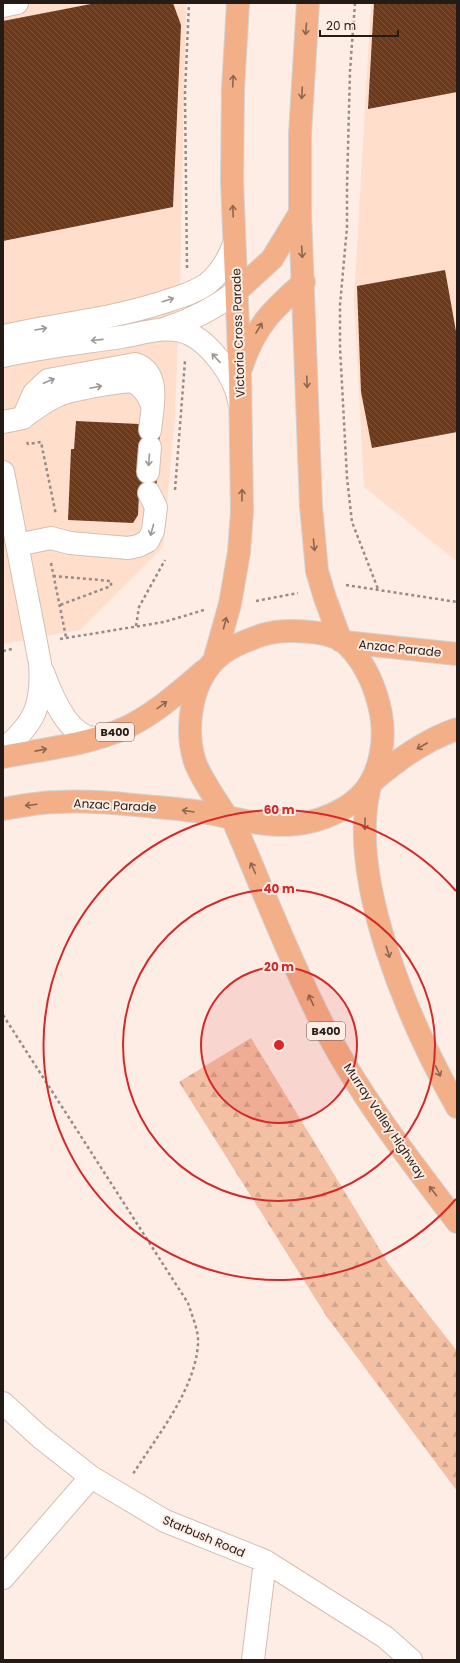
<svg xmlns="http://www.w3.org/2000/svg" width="460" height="1663" font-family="Poppins,sans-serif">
<defs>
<pattern id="forest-firs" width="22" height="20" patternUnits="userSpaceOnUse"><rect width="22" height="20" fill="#f4c0a4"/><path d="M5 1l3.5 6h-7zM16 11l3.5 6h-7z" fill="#d1a48c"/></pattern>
<pattern id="building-back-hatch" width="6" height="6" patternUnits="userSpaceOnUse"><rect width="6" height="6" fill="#6c391a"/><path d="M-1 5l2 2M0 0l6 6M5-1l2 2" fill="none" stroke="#7c533a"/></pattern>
</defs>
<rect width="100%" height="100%" fill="#fdede5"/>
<path fill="#ffdecc" d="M3,3H186L180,288L175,415L163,547L80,630L3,644Z
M371,3H457V560H455L364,487L354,300Z"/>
<path fill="url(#forest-firs)" d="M251,1038L388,1263L457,1351V1491L327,1317L179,1082Z"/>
<path fill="url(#building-back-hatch)" d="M96,3H173L181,25L173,207L3,241V21Z
M374,3H457V92L368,109Z
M445,270L457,337V432L372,448L361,392L357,286Z
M76,421L139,424V429L160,431L156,493H139L138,515L133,523L68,520L71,449H74Z"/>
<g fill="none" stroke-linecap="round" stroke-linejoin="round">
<defs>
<path id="minor" d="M3,6L17,3
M164,329C192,320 214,309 237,291
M3,336C57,324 112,319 164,302C179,297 194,293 207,284C220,274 228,260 234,244
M3,356C42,347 81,343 121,337C141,334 161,326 181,331C207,337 235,376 239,401
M25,416C35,409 45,401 57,396C66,391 125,379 133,382C142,385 149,396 152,405
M3,422L23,418L34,393L48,380L135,364C162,373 152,408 150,430
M3,472L40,663C43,705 35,723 3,750
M148,472L150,447
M17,545L51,538L70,543L128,548L138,546L148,541L153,531L156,507L149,493
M43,672C51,694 67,736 94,738
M3,1403L40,1437L91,1477L165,1521L265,1561L385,1637L411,1660
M3,1578L91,1477
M253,1660L265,1561"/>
<path id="major" d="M308,3L300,134V213L311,506L317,571L325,598L341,641
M237,291L272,259L300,213
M242,366C255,326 273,309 304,282
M344,642L457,654
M214,661L230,604L239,552L242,512L240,377L232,181L233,89L238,3
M3,757C43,749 88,745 125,728C155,714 180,691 205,670
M372,782C397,760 425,740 457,729
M370,786C346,879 411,1026 457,1107
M3,809C21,806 40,802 58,802C90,800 124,804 156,807C179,809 204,811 227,817C270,827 307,831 346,807C367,794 377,776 381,752C388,716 372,668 345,643C328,629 282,629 262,635C245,641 226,648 214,661C190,686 185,731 195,762C202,781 216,799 227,817
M232,818C261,885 287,954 320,1019C357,1092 407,1157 457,1222"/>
</defs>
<use href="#minor" stroke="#d6beb1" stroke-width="24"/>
<use href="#major" stroke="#d3d1d0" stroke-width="24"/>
<path stroke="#988b85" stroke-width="2.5" stroke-dasharray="3 3" stroke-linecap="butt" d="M355,3L350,71L347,187V227L340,305V347L347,478L352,522L378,589
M187,268L185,93L189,3
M27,442L28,444L41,442L56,515
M175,490L185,361
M51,563L66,637
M53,576L111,581V586L60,605
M346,585L457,602
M256,601L298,593
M136,626L139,607L165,560
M60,639L164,622L204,610
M3,651L12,649
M3,1015L188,1303C192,1316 199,1331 198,1344C195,1390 157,1436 133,1474"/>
<use href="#minor" stroke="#fff" stroke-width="22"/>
<use href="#major" stroke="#f3b088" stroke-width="22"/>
</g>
<defs><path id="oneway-shaft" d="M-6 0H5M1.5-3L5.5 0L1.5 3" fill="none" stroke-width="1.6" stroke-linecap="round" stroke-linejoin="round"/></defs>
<g stroke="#8c664f">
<use href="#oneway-shaft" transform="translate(306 29) rotate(95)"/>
<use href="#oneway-shaft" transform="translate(233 81) rotate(-87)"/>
<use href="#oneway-shaft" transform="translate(302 93) rotate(93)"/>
<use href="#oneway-shaft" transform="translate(233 211) rotate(-92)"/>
<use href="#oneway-shaft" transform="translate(302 252) rotate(87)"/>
<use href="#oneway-shaft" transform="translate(259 328) rotate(-59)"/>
<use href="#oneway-shaft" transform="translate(307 382) rotate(88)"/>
<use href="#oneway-shaft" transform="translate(242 495) rotate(-89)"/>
<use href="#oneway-shaft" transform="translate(314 545) rotate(84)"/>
<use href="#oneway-shaft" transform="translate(225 623) rotate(-75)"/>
<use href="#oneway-shaft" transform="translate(162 705) rotate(-36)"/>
<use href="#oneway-shaft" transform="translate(422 746) rotate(150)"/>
<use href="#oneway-shaft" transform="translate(41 750) rotate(-11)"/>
<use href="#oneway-shaft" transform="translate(31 805) rotate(173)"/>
<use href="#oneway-shaft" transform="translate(188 811) rotate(-171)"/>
<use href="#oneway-shaft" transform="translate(365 824) rotate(91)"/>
<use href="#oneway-shaft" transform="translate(253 868) rotate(-114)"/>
<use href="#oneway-shaft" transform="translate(388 952) rotate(73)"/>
<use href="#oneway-shaft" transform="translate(311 1000) rotate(-115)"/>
<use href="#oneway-shaft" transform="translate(438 1071) rotate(64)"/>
<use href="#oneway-shaft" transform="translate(433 1191) rotate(-128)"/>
</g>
<g stroke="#9c9896">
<use href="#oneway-shaft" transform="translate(168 300) rotate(-18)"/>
<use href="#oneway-shaft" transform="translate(41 329) rotate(-10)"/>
<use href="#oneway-shaft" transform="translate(97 340) rotate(174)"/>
<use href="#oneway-shaft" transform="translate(216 358) rotate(-133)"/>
<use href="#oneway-shaft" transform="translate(49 381) rotate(-23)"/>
<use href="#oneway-shaft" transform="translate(96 387) rotate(-12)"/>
<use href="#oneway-shaft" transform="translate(149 460) rotate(94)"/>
<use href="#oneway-shaft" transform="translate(152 530) rotate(105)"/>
</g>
<circle cx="279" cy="1045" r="78" fill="#d62828" fill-opacity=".12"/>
<g fill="none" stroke="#d62828" stroke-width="2">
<circle cx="279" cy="1045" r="78"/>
<circle cx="279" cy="1045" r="156"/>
<path d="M456 1199A235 235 0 1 1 456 891"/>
</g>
<g text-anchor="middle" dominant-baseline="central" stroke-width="4" stroke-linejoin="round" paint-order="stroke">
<g fill="#fdede5" stroke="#655a54" stroke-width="1">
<rect x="96" y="723" width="38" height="18" rx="3"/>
<rect x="307" y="1022" width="38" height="18" rx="3"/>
</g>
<g font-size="11" font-weight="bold" fill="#241b16">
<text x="115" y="732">B400</text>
<text x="326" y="1031">B400</text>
</g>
<g font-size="12" fill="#241b16" stroke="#fdede5">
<text transform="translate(238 333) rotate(-92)">Victoria Cross Parade</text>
<text transform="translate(400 648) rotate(6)">Anzac Parade</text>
<text transform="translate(115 805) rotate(3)">Anzac Parade</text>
<text transform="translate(385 1121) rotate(56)">Murray Valley Highway</text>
<text transform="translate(204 1536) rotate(23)">Starbush Road</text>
</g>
</g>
<circle cx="279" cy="1045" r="6" fill="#d62828" stroke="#fdede5" stroke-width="2"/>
<g font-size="12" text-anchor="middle" font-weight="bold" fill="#d62828" stroke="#fdede5" stroke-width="4" stroke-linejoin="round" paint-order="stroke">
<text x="279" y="814">60 m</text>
<text x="279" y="893">40 m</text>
<text x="279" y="971">20 m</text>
</g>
<rect width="460" height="1663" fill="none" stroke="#241b16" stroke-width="8"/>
<path d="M320 30v6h78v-6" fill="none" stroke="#241b16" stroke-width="2"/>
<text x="326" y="30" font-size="12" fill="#241b16" stroke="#fdede5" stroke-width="3" paint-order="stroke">20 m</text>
</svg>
